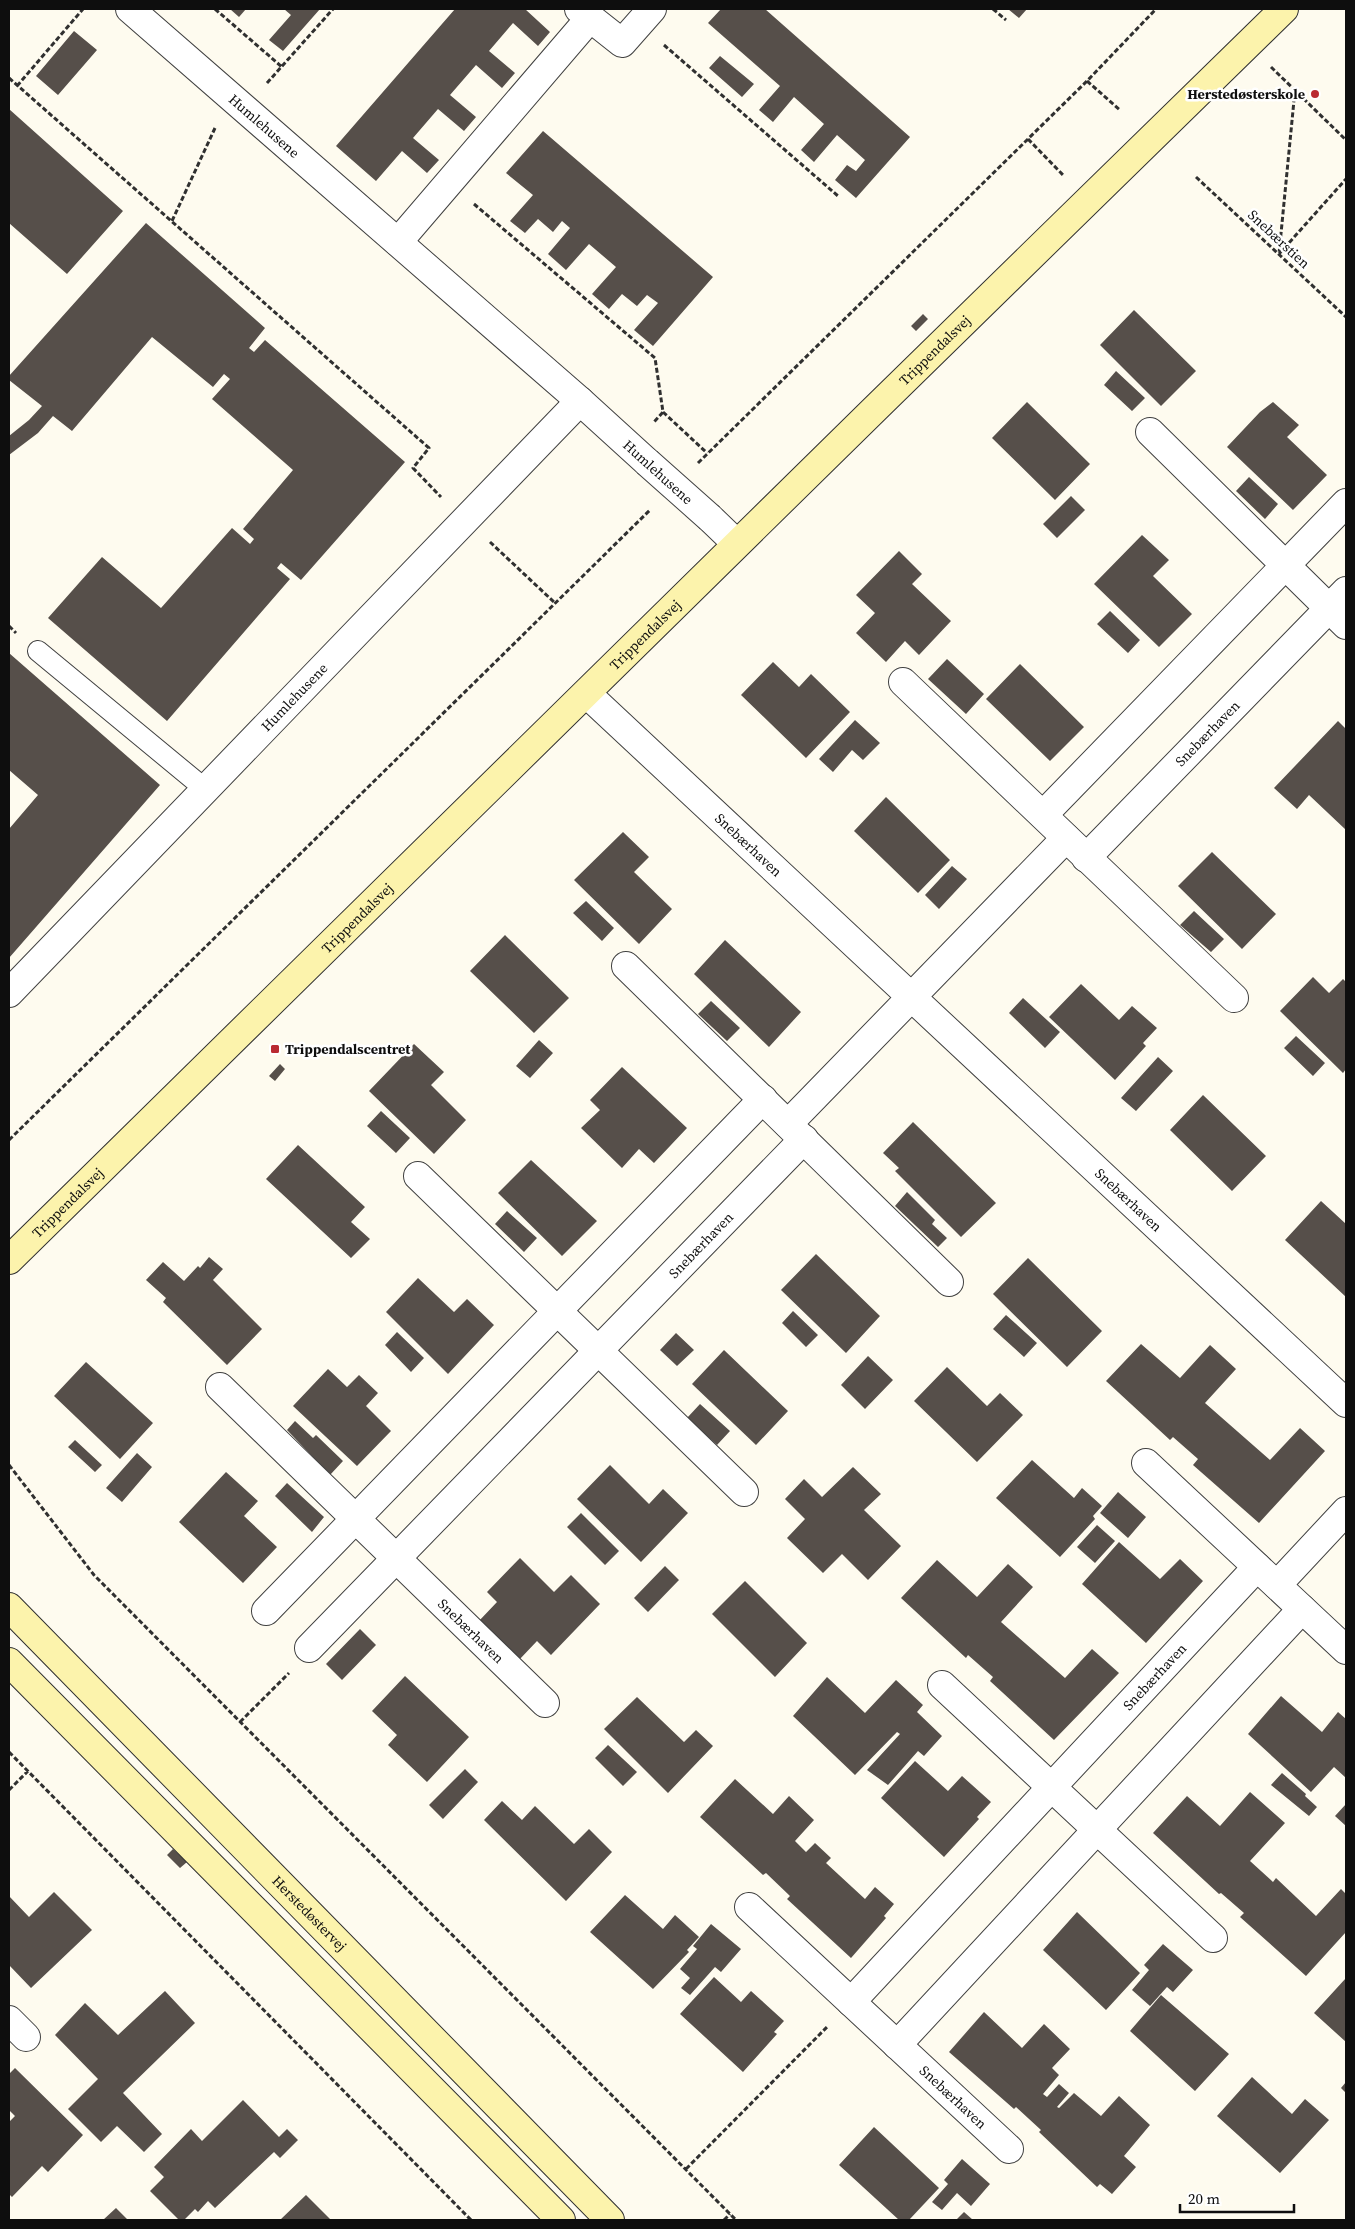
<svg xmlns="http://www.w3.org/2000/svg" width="1355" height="2229" font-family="'Source Serif 4',serif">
<rect width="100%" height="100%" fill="#fefbef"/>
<path fill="#564f4a" d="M230,9H246L239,17Z
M284,9H320L283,51L269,40L291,15Z
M455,9H525L550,32L538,46L513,23L489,51L515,73L502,88L476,65L450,95L476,117L464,131L438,109L413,138L439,160L427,173L402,151L376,181L336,146Z
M721,9H765L910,137L856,198L835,180L847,165L856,171L865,160L837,135L814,162L801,150L824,124L794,97L773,122L759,110L780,86L708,23Z
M1008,9H1027L1019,18Z
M74,31L97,50L58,95L36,76Z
M720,56L754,84L742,97L709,68Z
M9,109L123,211L67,274L9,223Z
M543,131L713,277L653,346L634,330L658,303L647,295L637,306L622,294L609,309L592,294L616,267L589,244L566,270L548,254L570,228L562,221L553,232L538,219L525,233L510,221L533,195L506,173Z
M146,223L265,328L249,348L254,352L265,340L405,462L301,580L281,563L277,568L290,579L167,721L48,618L102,557L161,608L232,528L250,544L254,539L243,529L293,470L212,399L230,379L224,374L213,387L152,337L72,431L53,416L38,433L9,455V436L29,420L42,406L9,380V376Z
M1134,310L1196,371L1161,406L1100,345Z
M923,314L928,319L916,331L911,326Z
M1116,371L1145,398L1132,411L1104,385Z
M1027,402L1090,464L1055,500L992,438Z
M1273,402L1299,425L1287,437L1327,475L1293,510L1227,447L1260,412Z
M1249,477L1278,504L1265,519L1236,491Z
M1071,496L1085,510L1057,538L1043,524Z
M1142,535L1169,560L1153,576L1192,614L1159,647L1094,584Z
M899,551L922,574L912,584L951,621L919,655L905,641L886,662L856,633L875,613L856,595Z
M1110,611L1140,640L1128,653L1097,624Z
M9,653L160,785L9,958V829L38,795L9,770Z
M947,659L984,694L966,714L928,679Z
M773,662L799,687L811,674L850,712L806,758L741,695Z
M1020,664L1084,727L1050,761L986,699Z
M855,720L880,743L863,760L852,750L833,772L819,759Z
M1338,721L1346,729V830L1309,795L1297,809L1274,788Z
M886,797L950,860L918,893L854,831Z
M623,832L649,857L634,872L672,909L639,944L574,880Z
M1212,852L1276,914L1242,949L1178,886Z
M952,866L967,879L939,909L925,895Z
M586,901L614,928L602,941L573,913Z
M1194,911L1224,939L1211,952L1180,925Z
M505,935L569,998L534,1033L470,971Z
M725,940L801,1012L769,1047L694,974Z
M1313,977L1329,993L1343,979L1346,982V1069L1343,1073L1280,1011Z
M1081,984L1119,1020L1132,1006L1157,1028L1143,1043L1146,1046L1115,1080L1049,1017Z
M1023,998L1060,1032L1045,1048L1009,1013Z
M711,1001L740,1028L727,1041L698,1014Z
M1296,1036L1325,1063L1313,1076L1284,1048Z
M539,1040L553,1053L530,1078L516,1066Z
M414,1044L444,1072L431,1085L466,1120L434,1154L369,1091Z
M1158,1057L1173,1071L1136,1111L1121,1098Z
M280,1064L285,1069L275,1081L269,1076Z
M622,1067L687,1128L654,1163L639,1149L622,1168L581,1128L600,1110L590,1100Z
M1203,1095L1266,1156L1232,1191L1170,1130Z
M381,1111L410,1138L396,1153L367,1126Z
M913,1122L996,1203L961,1237L895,1171L899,1168L883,1153Z
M298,1145L365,1207L351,1222L370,1239L351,1258L266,1179Z
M531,1160L597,1221L562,1256L498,1193Z
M907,1192L935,1220L932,1224L947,1238L938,1247L895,1206Z
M1321,1201L1346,1224V1297L1285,1240Z
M507,1211L537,1238L524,1252L495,1224Z
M816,1254L880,1316L846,1353L781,1290Z
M209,1257L223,1269L213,1280L262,1329L227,1365L163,1302L166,1298L146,1280L163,1262L184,1281L198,1266L200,1268Z
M1028,1258L1102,1331L1067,1367L993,1294Z
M418,1278L454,1312L467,1299L494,1325L448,1374L386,1312Z
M793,1311L818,1335L806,1347L782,1323Z
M1006,1315L1037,1343L1024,1357L993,1329Z
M397,1332L424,1358L411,1372L385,1345Z
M676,1333L694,1350L677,1366L660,1350Z
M1141,1344L1180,1378L1210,1345L1236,1369L1205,1403L1270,1460L1300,1428L1325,1451L1259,1523L1193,1465L1198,1459L1173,1437L1170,1440L1106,1381Z
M724,1350L788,1411L756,1445L692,1384Z
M868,1356L893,1380L865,1409L841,1385Z
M86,1362L153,1423L120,1459L54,1396Z
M947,1367L987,1406L1000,1393L1023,1415L977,1462L914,1401Z
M328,1369L347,1387L359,1375L378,1393L366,1406L391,1431L357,1466L293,1406Z
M700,1404L730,1431L717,1445L687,1418Z
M295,1421L313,1438L316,1435L343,1461L330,1475L287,1430Z
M75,1440L102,1465L95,1472L68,1447Z
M137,1453L152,1467L122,1502L106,1488Z
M1032,1460L1074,1498L1082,1488L1102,1506L1093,1516L1095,1519L1060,1557L996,1498Z
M610,1465L649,1504L663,1489L688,1513L641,1562L577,1499Z
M853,1467L881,1494L864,1510L901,1546L868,1580L842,1554L823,1573L787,1538L805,1519L785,1499L804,1479L822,1497Z
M226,1472L258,1501L244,1516L277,1547L243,1583L179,1522Z
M287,1483L324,1517L312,1532L275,1496Z
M1118,1492L1146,1517L1128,1538L1100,1513Z
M581,1513L619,1551L605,1565L567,1527Z
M1097,1525L1115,1541L1095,1563L1077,1547Z
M1119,1542L1160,1579L1180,1559L1203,1581L1146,1643L1082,1584Z
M520,1558L554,1592L571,1575L600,1604L551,1655L537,1641L519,1660L478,1622L497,1602L487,1592Z
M937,1560L977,1597L1008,1564L1033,1587L1001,1622L1065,1678L1092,1649L1119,1673L1054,1740L990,1681L993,1677L968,1655L966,1658L901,1598Z
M665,1566L679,1580L648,1612L634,1598Z
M745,1581L807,1643L775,1677L712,1614Z
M360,1629L376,1645L342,1680L326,1664Z
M405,1676L469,1737L427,1782L388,1745L397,1735L372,1711Z
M827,1677L865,1713L896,1680L923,1705L917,1712L942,1736L924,1756L918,1751L888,1785L867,1770L900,1734L897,1732L855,1775L793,1716Z
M1281,1696L1322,1732L1338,1712L1346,1719V1778L1334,1767L1311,1792L1248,1734Z
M637,1697L684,1742L696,1730L713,1746L668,1793L604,1729Z
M608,1745L637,1772L623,1786L595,1758Z
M915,1761L948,1791L962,1776L991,1802L977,1817L979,1819L944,1857L881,1798Z
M465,1769L478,1782L443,1819L429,1805Z
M1282,1773L1306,1794L1305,1796L1317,1807L1309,1816L1271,1785Z
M735,1779L773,1814L789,1796L814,1820L795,1841L806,1852L815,1843L831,1858L826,1863L865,1899L875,1887L894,1904L884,1916L886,1918L851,1958L787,1899L790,1896L766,1873L763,1875L700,1817Z
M1250,1792L1285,1823L1250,1861L1273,1882L1276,1878L1316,1916L1341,1889L1346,1894V1932L1306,1976L1240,1917L1244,1913L1221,1893L1219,1894L1153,1833L1187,1796L1220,1826Z
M502,1801L522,1820L535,1806L574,1844L589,1829L612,1852L566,1901L484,1820Z
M1346,1804V1826L1335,1816Z
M173,1849L187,1862L180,1868L167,1855Z
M54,1892L92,1930L31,1988L9,1965V1896L29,1917Z
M625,1895L663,1929L675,1915L699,1937L687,1950L689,1952L653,1989L590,1932Z
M1077,1912L1140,1973L1106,2010L1043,1950Z
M711,1924L741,1949L721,1972L715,1967L690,1995L681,1988L690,1978L680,1969L697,1949L693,1946Z
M1163,1944L1193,1970L1173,1992L1167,1987L1150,2006L1132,1990L1149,1970L1144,1965Z
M714,1977L741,2002L751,1991L784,2021L774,2032L777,2034L743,2072L680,2014Z
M1346,1978V2042L1314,2013Z
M165,1991L195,2023L123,2093L162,2134L144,2152L117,2126L101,2142L68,2109L98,2079L55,2035L85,2003L118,2035Z
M1161,1995L1229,2054L1195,2091L1130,2031Z
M984,2012L1022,2048L1044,2024L1070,2049L1052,2068L1059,2075L1043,2094L1047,2097L1059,2084L1069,2093L1057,2107L1059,2108L1074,2093L1101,2116L1119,2096L1150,2125L1124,2156L1136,2167L1112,2194L1100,2184L1097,2187L1039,2132L1041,2130L1016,2107L1014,2109L949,2052Z
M15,2068L83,2135L48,2172L42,2166L12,2197L9,2194V2122L15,2116L9,2110V2074Z
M1252,2077L1292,2114L1305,2099L1329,2120L1280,2173L1217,2116Z
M1346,2082V2093L1341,2088Z
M243,2100L279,2137L287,2129L298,2140L280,2158L274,2152L215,2208L208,2201L198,2212L195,2209L184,2220H179L150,2191L164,2177L154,2167L191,2129L202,2141Z
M874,2127L939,2188L909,2220H899L839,2165Z
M962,2159L990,2184L971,2206L957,2193L942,2210L932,2202L948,2184L944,2180Z
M306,2195L331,2220H280Z
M116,2208L128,2220H103Z
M964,2212L973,2220H956Z"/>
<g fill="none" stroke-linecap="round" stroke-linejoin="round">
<defs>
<path id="lane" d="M38,651L205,789"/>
<g id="street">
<path id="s1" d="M130,9L580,401L647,462"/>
<path d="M579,9L622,43L652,9"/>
<path d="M398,242L590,18"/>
<path d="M1150,432L1346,625"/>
<path d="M710,518L736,543"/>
<path d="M903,682L1234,998"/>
<path id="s2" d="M587,694L1346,1403"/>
<path d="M1043,815L1346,503"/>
<path id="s3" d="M1086,858L1346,591"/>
<path d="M626,966L949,1282"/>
<path id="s4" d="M9,993L580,401"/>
<path d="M788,1124L1066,838"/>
<path d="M418,1176L744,1492"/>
<path id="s5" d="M220,1387L545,1703"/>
<path d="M1146,1463L1346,1650"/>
<path d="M1277,1585L1346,1511"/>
<path d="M266,1611L763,1099"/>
<path id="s6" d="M309,1648L804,1139"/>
<path d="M942,1685L1213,1938"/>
<path id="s7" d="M749,1907L1009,2149"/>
<path id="s8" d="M851,2002L1257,1567"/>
<path d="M9,2020L26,2037"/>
<path d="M897,2045L1302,1609"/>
</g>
<g id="secondary">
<path id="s9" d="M9,1260C434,844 857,424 1284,9"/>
<path id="s10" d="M9,1607L610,2220"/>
<path d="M9,1662L561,2220"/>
</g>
</defs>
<use href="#lane" stroke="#414141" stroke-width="22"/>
<use href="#street" stroke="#414141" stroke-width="30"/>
<use href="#secondary" stroke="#303030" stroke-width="30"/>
<path stroke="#303030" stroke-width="3" stroke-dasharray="5 2.5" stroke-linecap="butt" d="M215,9L282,67
M993,9L1006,20
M664,45L838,196
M1271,67L1346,140
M9,78L429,448L413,468L441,497
M1087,81L1120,110
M267,83L333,9
M17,86L83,9
M1295,90L1279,254L1346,179
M1028,139L1064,176
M1196,177L1346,317
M474,204L655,358L663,412L654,422
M172,221L215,128
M663,412L707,453
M698,463L1087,81L1156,9
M490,542L555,603
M9,626L16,633
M9,1140L650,510
M9,1465L94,1575L736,2220
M240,1722L289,1673
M9,1752L471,2220
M9,1790L28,1771
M686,2169L828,2026
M724,2220L730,2214"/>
<use href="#lane" stroke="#fff" stroke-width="20"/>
<use href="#street" stroke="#fff" stroke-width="28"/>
<use href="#secondary" stroke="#fcf3ac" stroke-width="28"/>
<defs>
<path id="street-bridge" d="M647,462L710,518"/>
</defs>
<use href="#street-bridge" stroke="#414141" stroke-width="30" stroke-linecap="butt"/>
<use href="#street-bridge" stroke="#fff" stroke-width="28"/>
</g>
<g fill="#ba2a32" stroke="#fff" stroke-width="2">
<circle cx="1315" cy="94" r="5"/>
<rect x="270" y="1044" width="10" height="10" rx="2.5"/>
</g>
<g text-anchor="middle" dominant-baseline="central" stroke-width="5" stroke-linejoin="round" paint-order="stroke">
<g font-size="14" font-weight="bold" fill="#0e0e0e" stroke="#fff" text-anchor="end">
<text x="1305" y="94">Herstedøsterskole</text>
<text x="285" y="1049" text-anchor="start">Trippendalscentret</text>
</g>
<g font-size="14" fill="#0e0e0e" stroke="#fff">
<text stroke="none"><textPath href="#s1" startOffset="178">Humlehusene</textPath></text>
<text transform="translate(1279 239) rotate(43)">Snebærstien</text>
<text stroke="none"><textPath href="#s9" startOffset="1298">Trippendalsvej</textPath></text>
<text transform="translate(658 472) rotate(42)">Humlehusene</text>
<text stroke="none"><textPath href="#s9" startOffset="892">Trippendalsvej</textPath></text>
<text stroke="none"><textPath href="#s4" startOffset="411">Humlehusene</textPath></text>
<text stroke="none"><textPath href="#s3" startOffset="174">Snebærhaven</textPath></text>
<text stroke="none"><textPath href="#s2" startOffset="221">Snebærhaven</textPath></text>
<text stroke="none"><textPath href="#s9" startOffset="488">Trippendalsvej</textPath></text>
<text stroke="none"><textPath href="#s2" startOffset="741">Snebærhaven</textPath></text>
<text stroke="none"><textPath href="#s9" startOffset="82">Trippendalsvej</textPath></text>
<text stroke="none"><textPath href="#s6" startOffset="562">Snebærhaven</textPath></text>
<text stroke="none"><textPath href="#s5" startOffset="350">Snebærhaven</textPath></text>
<text stroke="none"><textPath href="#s8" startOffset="445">Snebærhaven</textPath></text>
<text stroke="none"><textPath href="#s10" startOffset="429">Herstedøstervej</textPath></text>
<text stroke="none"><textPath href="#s7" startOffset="279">Snebærhaven</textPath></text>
</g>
</g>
<rect width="1355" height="2229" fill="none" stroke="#0e0e0e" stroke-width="20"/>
<path d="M1180 2204v8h114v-8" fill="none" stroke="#0e0e0e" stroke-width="2.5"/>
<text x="1188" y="2204" font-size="15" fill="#0e0e0e" stroke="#ffffff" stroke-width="4" paint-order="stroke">20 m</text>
</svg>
